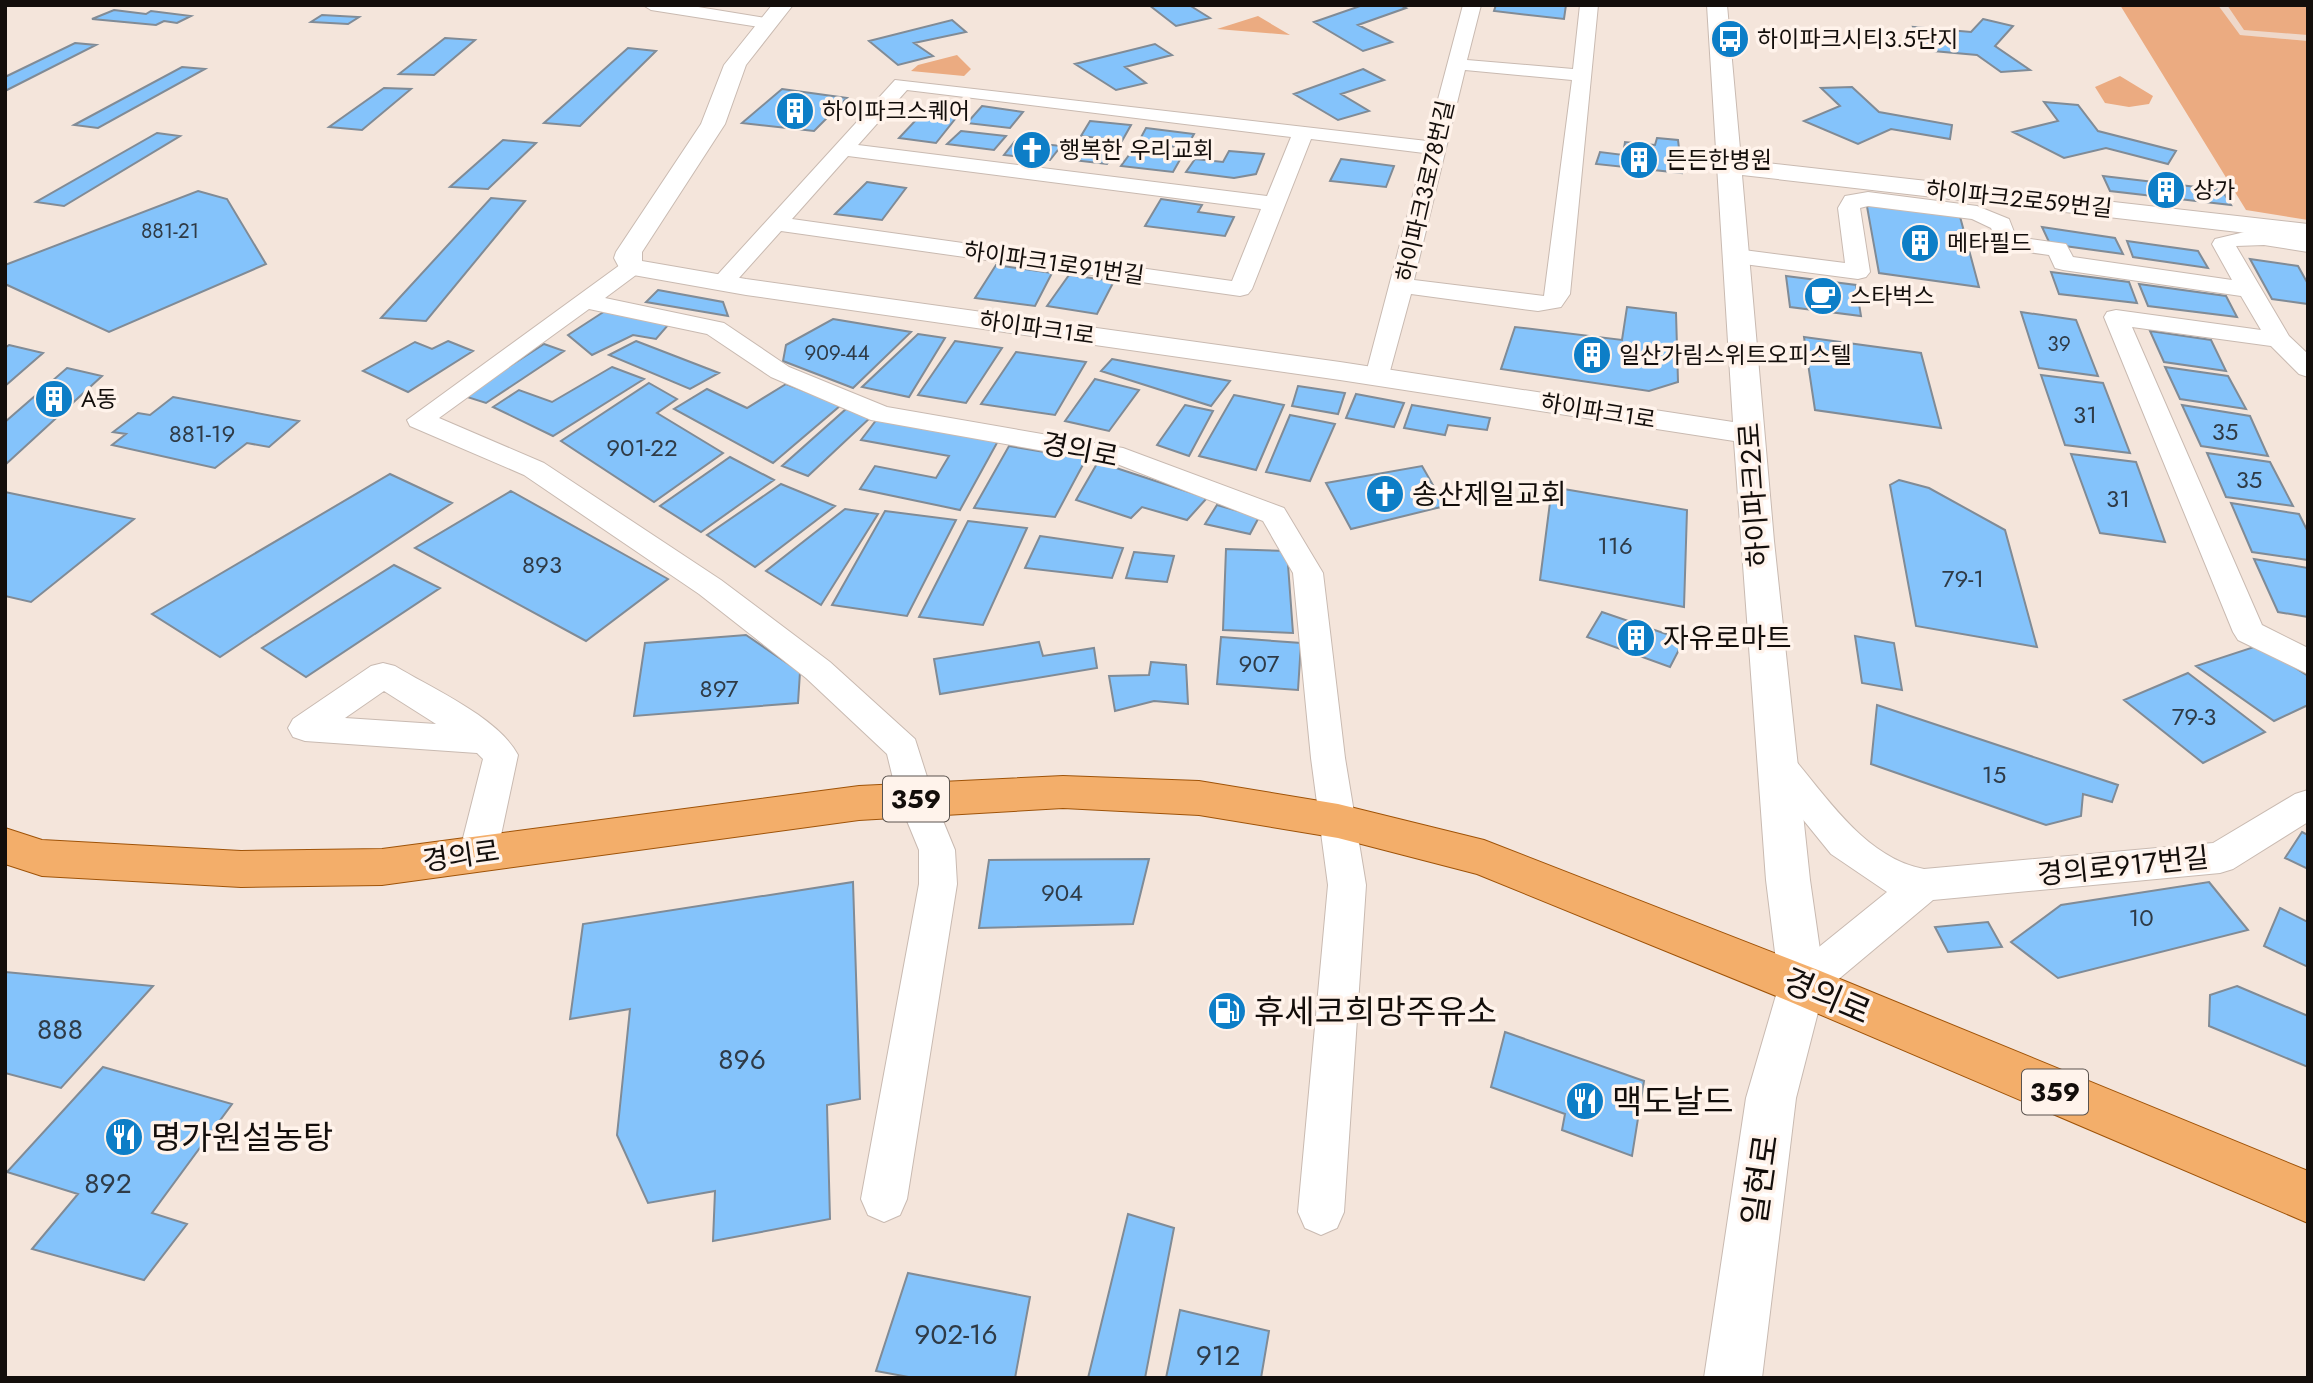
<svg xmlns="http://www.w3.org/2000/svg" width="2313" height="1383" font-family="Jost,'Noto Sans KR',sans-serif">
<rect width="100%" height="100%" fill="#f4e5db"/>
<path fill="#eed8ca" d="M2218,5H2308V41L2239,35Z"/>
<path fill="#ebab81" d="M2120,5H2218L2240,35L2308,41V220L2246,210Z
M2227,5H2308V35L2244,30Z
M1258,16L1290,35L1217,29Z
M957,55L971,69L964,76L911,71L918,65Z
M2120,76L2153,96L2149,104L2129,107L2105,103L2095,87Z"/>
<path fill="#84c3fb" stroke="#808b96" stroke-width="2" d="M1149,5H1189L1210,18L1176,26Z
M1363,5H1400L1406,8L1358,25L1392,42L1363,51L1314,22Z
M1496,5H1566L1564,19L1494,11Z
M114,10L146,14L151,11L191,16L177,23L164,21L156,25L92,19Z
M322,15L359,17L348,24L311,22Z
M1983,19L2013,26L1995,46L2030,70L2001,72L1977,55L1922,50L1913,27L1971,32Z
M952,20L966,32L914,43L933,56L898,65L869,41Z
M445,38L475,40L434,75L399,74Z
M75,43L96,45L5,91V77Z
M1155,44L1172,55L1125,67L1146,83L1116,90L1075,64Z
M628,48L656,51L580,126L544,123Z
M182,67L205,69L98,128L74,125Z
M1363,69L1384,80L1341,94L1369,111L1338,120L1294,94Z
M1852,87L1879,112L1952,125L1950,139L1891,129L1858,144L1804,121L1840,106L1821,88Z
M384,88L411,89L362,130L329,127Z
M782,89L847,98L814,131L742,123Z
M2044,102L2078,105L2098,131L2176,151L2168,164L2106,148L2064,158L2013,132L2058,121Z
M930,105L963,109L936,143L899,138Z
M982,106L1023,112L1010,128L967,123Z
M1090,121L1131,125L1122,141L1081,136Z
M1146,128L1194,134L1186,148L1138,143Z
M961,131L1006,136L994,150L947,144Z
M157,133L180,136L64,206L36,202Z
M1657,138L1678,140L1682,173L1596,164L1600,152L1623,155L1625,142L1655,145Z
M503,140L536,143L488,189L450,187Z
M1015,141L1061,146L1050,160L1004,155Z
M1074,144L1118,150L1107,164L1064,159Z
M1132,151L1182,156L1173,172L1121,166Z
M1229,151L1264,154L1256,174L1234,178L1186,172L1195,159L1223,162Z
M1341,159L1394,166L1386,187L1330,181Z
M2103,176L2222,190L2231,205L2110,191Z
M867,182L906,188L882,220L835,214Z
M198,191L227,199L266,264L109,332L5,284V265Z
M491,198L525,201L426,321L381,318Z
M1161,199L1202,205L1198,212L1234,217L1225,236L1145,226Z
M1866,201L1959,213L1979,287L1879,273Z
M2042,227L2115,238L2123,254L2050,244Z
M2127,241L2198,251L2208,268L2133,257Z
M2250,259L2298,266L2308,284V304L2272,299Z
M996,265L1052,273L1035,306L975,298Z
M2051,272L2129,282L2137,303L2059,294Z
M1069,275L1114,281L1097,314L1047,306Z
M1786,276L1856,285L1861,316L1790,307Z
M2139,284L2226,296L2237,317L2148,306Z
M658,290L723,302L728,316L646,302Z
M1627,307L1676,313L1678,382L1649,391L1501,369L1515,327L1622,340Z
M605,311L669,324L656,339L633,335L592,355L568,335Z
M2021,312L2076,320L2098,376L2039,368Z
M833,319L911,332L853,388L783,361L786,345Z
M2150,331L2211,340L2226,371L2164,362Z
M918,334L945,338L909,397L862,387Z
M1804,337L1921,353L1941,428L1815,410Z
M448,341L473,351L408,392L363,371L415,342L432,349Z
M636,341L719,373L690,389L609,355Z
M955,341L1002,348L966,403L918,395Z
M544,344L564,351L486,403L464,396Z
M9,345L43,353L5,386V348Z
M1016,352L1086,362L1055,415L981,404Z
M1112,359L1230,381L1211,406L1101,371Z
M612,367L644,379L553,436L493,407L519,390L552,402Z
M2165,367L2228,376L2246,409L2180,399Z
M67,368L102,376L5,465V422Z
M2041,375L2103,383L2130,453L2065,445Z
M1095,379L1139,390L1109,431L1065,421Z
M649,383L677,399L657,413L723,453L654,502L561,441Z
M786,384L841,405L773,463L674,409L707,389L747,408Z
M1298,386L1345,393L1338,414L1292,406Z
M1356,394L1404,403L1394,427L1346,418Z
M1234,395L1284,405L1256,470L1199,456Z
M173,397L299,421L269,447L247,443L215,468L112,445L126,434L113,432L138,413L150,415Z
M1185,405L1213,411L1189,456L1157,445Z
M1412,405L1490,418L1487,430L1448,425L1445,435L1404,428Z
M2182,405L2250,416L2268,456L2201,446Z
M846,409L871,417L808,476L782,466Z
M1290,415L1335,424L1310,481L1266,472Z
M877,419L998,441L960,510L860,489L875,466L936,478L949,456L861,440Z
M1009,446L1086,459L1055,517L974,508Z
M2207,453L2270,462L2293,506L2226,497Z
M2071,454L2136,462L2165,542L2100,533Z
M730,457L774,480L701,532L660,506Z
M1098,462L1207,498L1187,520L1142,507L1131,518L1076,500Z
M1422,466L1445,506L1351,529L1326,483Z
M390,474L452,503L220,657L152,614Z
M1899,480L1929,488L2005,530L2037,647L1916,626L1890,485Z
M781,484L835,506L755,567L707,535Z
M1552,487L1687,510L1684,607L1540,580Z
M511,491L668,579L586,641L415,548Z
M5,492L134,519L31,602L5,596Z
M2231,503L2299,514L2308,532V560L2252,552Z
M1217,505L1259,517L1250,534L1205,524Z
M845,509L878,514L821,605L766,571Z
M885,511L956,520L907,616L832,605Z
M968,521L1027,528L983,625L919,617Z
M1040,536L1123,548L1112,578L1025,568Z
M1226,549L1287,551L1293,633L1223,630Z
M1134,552L1174,556L1167,582L1126,578Z
M2254,559L2308,568V617L2278,612Z
M394,565L440,588L306,677L262,648Z
M1602,612L1684,640L1670,667L1587,637Z
M746,635L800,672L798,703L634,716L645,643Z
M1855,636L1894,643L1902,690L1862,683Z
M1221,637L1301,643L1298,690L1217,684Z
M1039,642L1043,656L1094,648L1097,668L940,694L934,659Z
M2260,645L2308,676V705L2274,721L2196,666Z
M1151,662L1186,665L1188,704L1154,701L1115,711L1109,676L1149,675Z
M2188,673L2265,732L2203,763L2124,700Z
M1877,705L2118,785L2112,802L2083,794L2081,816L2046,825L1871,764Z
M2302,832L2308,835V869L2285,858Z
M1149,859L1133,924L979,928L989,860Z
M853,882L860,1099L827,1105L830,1219L713,1241L715,1191L648,1203L617,1135L630,1009L570,1019L583,924Z
M2209,882L2248,930L2058,978L2011,942L2061,905Z
M2280,908L2308,922V967L2264,946Z
M1988,922L2002,947L1948,952L1935,927Z
M5,972L153,986L61,1088L5,1073Z
M2237,986L2308,1016V1067L2209,1026L2210,995Z
M1505,1032L1644,1081L1632,1156L1562,1130L1565,1114L1491,1087Z
M103,1067L232,1104L152,1213L187,1224L144,1280L32,1249L78,1194L7,1172Z
M1128,1214L1174,1228L1145,1378H1088Z
M908,1273L1030,1297L1015,1378H914L876,1371Z
M1180,1310L1269,1331L1261,1378H1166Z"/>
<g fill="none" stroke-linecap="round" stroke-linejoin="round">
<defs>
<path id="street" d="M643,5H686L766,18L775,23L766,28L651,10Z
M1463,5H1481L1467,60L1573,69L1580,5H1598L1570,294L1561,307L1538,311L1411,294L1387,382H1369L1365,377L1424,153L1311,139L1252,289L1248,294L1240,296L781,231L730,288H714L710,283L895,80L1427,141ZM1465,70L1572,80L1544,296L1414,280ZM907,90L1291,137L1267,196L858,145ZM848,156L1261,209L1232,281L792,219Z
M1868,192L1977,206L2009,219L2016,237L2066,244L2073,257L2232,280L2212,244L2215,239L2253,230L2308,238V252L2264,245L2236,246L2289,336L2308,354V377L2299,374L2271,346L2132,327L2262,625L2308,648V674L2238,640L2233,632L2104,317L2107,312L2116,310L2261,330L2241,296L2063,270L2055,268L2049,255L1999,248L1991,228L1972,219L1868,206L1860,208L1870,272L1866,277L1858,279L1736,263L1728,261L1724,256L1728,251L1736,249L1845,263L1838,208L1845,196Z
M632,260L640,262L644,267L640,272L605,298L724,323L789,367L887,407L1123,448L1284,508L1323,573L1345,758L1366,885L1344,1212L1337,1228L1321,1235L1305,1228L1298,1212L1328,885L1311,758L1293,573L1263,521L1117,464L871,420L771,377L707,334L589,309L439,418L544,463L721,580L830,662L915,739L934,799L955,850L957,884L907,1199L900,1215L884,1222L868,1215L861,1199L919,884V850L898,799L887,754L806,678L699,594L524,475L410,426L407,420L624,262Z
M383,663L395,666C431,688 498,717 518,755L497,854L491,865L478,869L465,865L459,854L483,759L477,753L305,741L293,737L288,728L293,719L371,666ZM384,691L436,724L345,718Z
M1778,750L1790,754C1827,797 1865,858 1924,869L2213,843L2295,794L2308,790V822L2233,869L2220,873L1933,900L1816,998L1802,1003L1788,998L1782,985L1788,972L1887,892L1831,854L1766,774L1761,764L1766,754Z"/>
<path id="secondary" d="M772,5H793L746,65L725,124L642,252V261L746,279L1340,362L1733,422L1707,5H1727L1741,160L2308,224V240L1742,175L1774,541L1810,880L1825,985L1796,1098L1762,1378H1704L1746,1098L1779,985L1766,880L1734,441L1340,380L746,295L622,273L614,258L616,252L701,124L724,65Z"/>
<path id="primary" d="M1063,776L1199,781L1338,804L1484,840L1818,970L2308,1171V1223L1786,1000L1477,874L1338,838L1199,815L1063,808L859,820L382,885L241,887L42,876L5,864V828L42,840L241,851L382,849L859,786Z"/>
</defs>
<use href="#street" stroke="#c9bab1" stroke-width="2"/>
<use href="#secondary" stroke="#c9bab1" stroke-width="2"/>
<use href="#primary" stroke="#9f5308" stroke-width="2"/>
<use href="#street" fill="#fff" fill-rule="evenodd"/>
<use href="#secondary" fill="#fff" fill-rule="evenodd"/>
<use href="#primary" fill="#f3ae6a" fill-rule="evenodd"/>
</g>
<defs>
<symbol id="bus-disc" viewBox="-11 -11 22 22"><circle r="9.5" fill="#0d7ec7" stroke="#fff3eb"/><path d="M-5-6H5V4H4V6H2V4H-2V6H-4V4H-5ZM-3.5-4V0h7V-4ZM-3.5 1.2v1.5H-2V1.2ZM2 1.2v1.5H3.5V1.2Z" fill="#fff"/></symbol>
<symbol id="building-disc" viewBox="-11 -11 22 22"><circle r="9.5" fill="#0d7ec7" stroke="#fff3eb"/><path d="M-4-6H4V6H1V3H-1V6H-4ZM-2.5-4.3h1.7v1.8h-1.7ZM.8-4.3h1.7v1.8H.8ZM-2.5-1h1.7V.8h-1.7ZM.8-1h1.7V.8H.8Z" fill="#fff"/></symbol>
<symbol id="church-disc" viewBox="-11 -11 22 22"><circle r="9.5" fill="#0d7ec7" stroke="#fff3eb"/><path d="M-1.2-6h2.4v3.5h3.3v2.4h-3.3V6h-2.4V-.1h-3.3v-2.4h3.3Z" fill="#fff"/></symbol>
<symbol id="cafe-disc" viewBox="-11 -11 22 22"><circle r="9.5" fill="#0d7ec7" stroke="#fff3eb"/><path d="M-5.5-4.5H6V0H3Q3 3.5 0 3.5H-2.5Q-5.5 3.5-5.5 0ZM3-3.2v2h1.7v-2ZM-6 4.5H4V6H-6Z" fill="#fff"/></symbol>
<symbol id="fuel-disc" viewBox="-11 -11 22 22"><circle r="9.5" fill="#0d7ec7" stroke="#fff3eb"/><path d="M-5.5-6h7V0h2V4h1.3V-2.5L3-4.5l.8-.8L6-3V5H2.5V1h-1V6h-7ZM-4.2-4.7v3.2H.2V-4.7Z" fill="#fff"/></symbol>
<symbol id="restaurant-disc" viewBox="-11 -11 22 22"><circle r="9.5" fill="#0d7ec7" stroke="#fff3eb"/><path d="M-5-6h1v4h1v-4h1v4h1v-4h1v5L-1.5 .5V6h-2V.5L-5-1ZM5-6V6H3V1.5H1.5Q1.5-4 5-6Z" fill="#fff"/></symbol>
</defs>
<g fill-rule="evenodd">
<use href="#bus-disc" x="1708" y="17" width="44" height="44"/>
<use href="#building-disc" x="773" y="89" width="44" height="44"/>
<use href="#church-disc" x="1010" y="128" width="44" height="44"/>
<use href="#building-disc" x="1617" y="138" width="44" height="44"/>
<use href="#building-disc" x="2144" y="168" width="44" height="44"/>
<use href="#building-disc" x="1898" y="221" width="44" height="44"/>
<use href="#cafe-disc" x="1801" y="274" width="44" height="44"/>
<use href="#building-disc" x="1570" y="333" width="44" height="44"/>
<use href="#building-disc" x="32" y="377" width="44" height="44"/>
<use href="#church-disc" x="1363" y="472" width="44" height="44"/>
<use href="#building-disc" x="1614" y="616" width="44" height="44"/>
<use href="#fuel-disc" x="1205" y="989" width="44" height="44"/>
<use href="#restaurant-disc" x="1563" y="1079" width="44" height="44"/>
<use href="#restaurant-disc" x="102" y="1115" width="44" height="44"/>
</g>
<g text-anchor="middle" dominant-baseline="central" stroke-width="7" stroke-linejoin="round" paint-order="stroke">
<g font-size="21" fill="#2f3b47">
<text x="170" y="231">881-21</text>
<text x="2059" y="344">39</text>
<text x="837" y="353">909-44</text>
</g>
<g font-size="23" fill="#130e0b" stroke="#fff3eb" text-anchor="start">
<text x="1757" y="39">하이파크시티3.5단지</text>
<text x="822" y="111">하이파크스퀘어</text>
<text x="1059" y="150">행복한 우리교회</text>
<text x="1666" y="160">든든한병원</text>
<text x="2193" y="190">상가</text>
<text x="1947" y="243">메타필드</text>
<text x="1850" y="296">스타벅스</text>
<text x="1619" y="355">일산가림스위트오피스텔</text>
<text x="81" y="399">A동</text>
</g>
<g font-size="23" fill="#130e0b" stroke="#fff3eb">
<text transform="translate(1425 191) rotate(-77)">하이파크3로78번길</text>
<text transform="translate(2019 199) rotate(6)">하이파크2로59번길</text>
<text transform="translate(1054 263) rotate(8)">하이파크1로91번길</text>
<text transform="translate(1037 328) rotate(8)">하이파크1로</text>
<text transform="translate(1598 411) rotate(9)">하이파크1로</text>
</g>
<g font-size="24" fill="#2f3b47">
<text x="2085" y="414">31</text>
<text x="2225" y="431">35</text>
<text x="202" y="433">881-19</text>
<text x="642" y="447">901-22</text>
<text x="2249" y="479">35</text>
<text x="2118" y="498">31</text>
<text x="1615" y="545">116</text>
<text x="542" y="564">893</text>
<text x="1963" y="578">79-1</text>
<text x="1259" y="663">907</text>
<text x="719" y="688">897</text>
<text x="2194" y="716">79-3</text>
<text x="1994" y="774">15</text>
<text x="1062" y="892">904</text>
<text x="2141" y="917">10</text>
</g>
<g fill="#fff3eb" stroke="#5a534e" stroke-width="2">
<rect x="883" y="776.5" width="66" height="45" rx="5"/>
<rect x="2022" y="1069.5" width="66" height="45" rx="5"/>
</g>
<g font-size="26" font-weight="bold" fill="#130e0b">
<text x="916" y="799">359</text>
<text x="2055" y="1092">359</text>
</g>
<g font-size="28" fill="#130e0b" stroke="#fff3eb">
<text transform="translate(1080 450) rotate(11)">경의로</text>
<text transform="translate(1754 495) rotate(-94)">하이파크2로</text>
<text transform="translate(461 856) rotate(-8)">경의로</text>
<text transform="translate(2123 866) rotate(-6)">경의로917번길</text>
</g>
<g font-size="28" fill="#130e0b" stroke="#fff3eb" text-anchor="start">
<text x="1412" y="494">송산제일교회</text>
<text x="1663" y="638">자유로마트</text>
</g>
<g font-size="28" fill="#2f3b47">
<text x="60" y="1029">888</text>
<text x="742" y="1059">896</text>
<text x="108" y="1183">892</text>
<text x="956" y="1334">902-16</text>
<text x="1218" y="1355">912</text>
</g>
<g font-size="33" fill="#130e0b" stroke="#fff3eb">
<text transform="translate(1827 996) rotate(23)">경의로</text>
<text transform="translate(1760 1180) rotate(-82)">일현로</text>
</g>
<g font-size="33" fill="#130e0b" stroke="#fff3eb" text-anchor="start">
<text x="1254" y="1011">휴세코희망주유소</text>
<text x="1612" y="1101">맥도날드</text>
<text x="151" y="1137">명가원설농탕</text>
</g>
</g>
<rect width="2313" height="1383" fill="none" stroke="#130e0b" stroke-width="14"/>
</svg>
